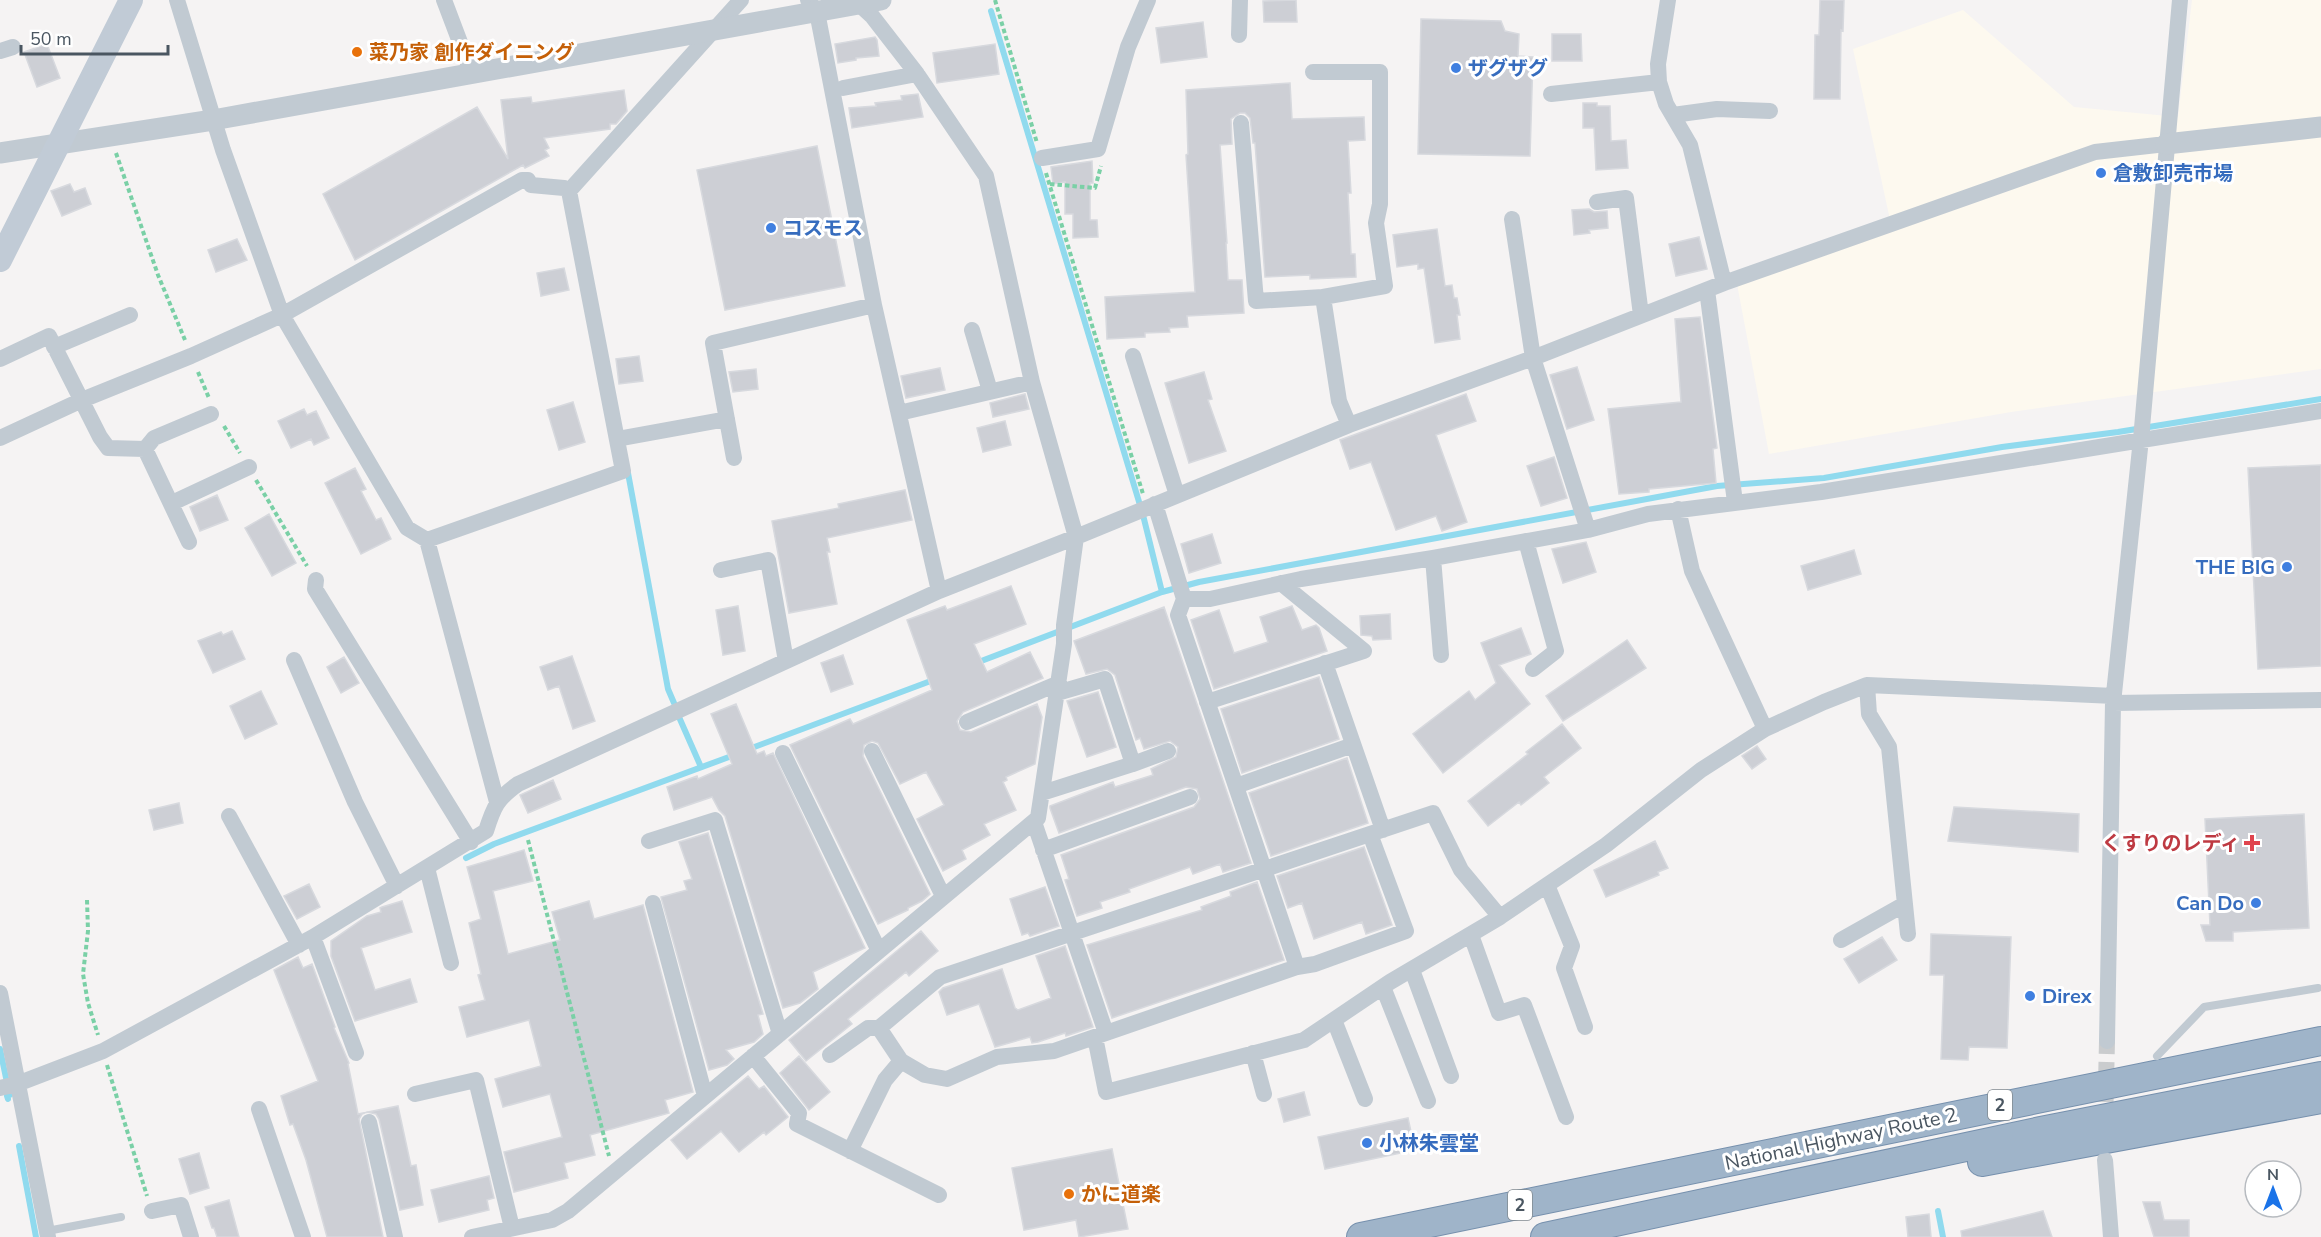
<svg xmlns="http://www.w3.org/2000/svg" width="2321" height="1237" font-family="'Nunito Sans','Noto Sans JP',sans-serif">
<rect width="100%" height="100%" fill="#f5f3f3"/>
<path fill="#fdf9ef" d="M2192,0H2321V369L2011,412L1769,454L1737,284L1892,229L1853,49L1963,10L2074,107L2178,117Z"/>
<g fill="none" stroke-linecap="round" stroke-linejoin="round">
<path stroke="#90daee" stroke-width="6" d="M991,11L1143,515L1162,592
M628,473L668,689L674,703
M976,663L1162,592L1199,582L1717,486L1824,478L2002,447L2118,432L2321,399
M679,717L701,767
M749,749L936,679
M466,858L494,844L737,754
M0,1049L6,1078
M8,1099L7,1096L10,1095
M19,1146L36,1237
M1938,1211L1943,1237"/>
</g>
<path fill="#cdcfd5" stroke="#d7d9de" stroke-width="1.5" d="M1296,0L1297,22H1264L1263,1Z
M1820,0H1844L1843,31L1841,30L1840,99H1814L1815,35H1819Z
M1421,19L1501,21L1505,31L1519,34L1518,56L1533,57L1530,156L1418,154Z
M1203,22L1207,57L1161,63L1156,28Z
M1552,34H1581L1582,61H1552Z
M875,37L877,40L879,56L856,58V60L838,63L835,44Z
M47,44L60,78L37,87L24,52Z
M995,44L999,74L937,83L933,53Z
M1290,83L1292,119L1364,117L1365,140L1348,141L1351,193H1348L1351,254H1355L1356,277L1310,279V275L1265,277L1255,143H1253L1250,118L1245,113H1240L1231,119L1232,144L1220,145L1227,243H1226L1228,280H1242L1244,313L1187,316L1188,327L1169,328L1170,332L1145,333V337L1107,339L1105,297L1195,292L1186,155L1188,154L1186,90Z
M624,90L627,111L616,124H610V129L544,138L549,148L545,150L549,156L525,168L523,165L355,260L323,194L477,107L508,159L501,100L531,97L532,103Z
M918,94L923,117L852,128L849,108L876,106L875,103L902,100L901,96Z
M1583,103H1597V106H1610L1611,141L1626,140L1628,168L1596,170L1594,128H1583Z
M817,146L845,286L725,310L697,170Z
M1092,161L1093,183H1090V220H1097L1098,237L1073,238V214H1065V182L1053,184L1051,167Z
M70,184L74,192L85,188L91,204L62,216L51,191Z
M1589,209L1594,212L1607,211L1608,228L1589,230L1590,233L1574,235L1572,210Z
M1437,229L1445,286L1452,285L1454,298H1457L1460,315H1457L1460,339L1435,343L1424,268L1418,269V264L1397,267L1393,235Z
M1699,237L1707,269L1676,276L1669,244Z
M237,239L247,260L216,272L208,250Z
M564,268L569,290L541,296L537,273Z
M1700,317L1717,448L1713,449L1716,483L1649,489V492L1619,494L1608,409L1681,402L1675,319Z
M639,356L643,381L619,384L616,359Z
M1577,367L1594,420L1567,429L1550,375Z
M940,368L945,390L906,398L901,376Z
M756,369L758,389L733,392L729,372Z
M1204,372L1212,399L1208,400L1226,451L1189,463L1165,383Z
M1025,394L1029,409L993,417L990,403Z
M1466,394L1476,421L1436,435L1467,522L1442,531L1436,516L1396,530L1371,462L1350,469L1340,440Z
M573,402L585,442L559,450L547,410Z
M304,409L307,415L316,411L329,438L314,445L311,439L291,448L278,421Z
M1005,421L1011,445L983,452L977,428Z
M1554,457L1567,498L1541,506L1527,466Z
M2321,465V666L2258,669L2248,468Z
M355,468L366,489L361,491L376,520L381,518L391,539L361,554L325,483Z
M905,490L912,520L827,538L830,552H827L837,604L789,613L772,521L839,508L838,504Z
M217,495L228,520L200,531L190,507Z
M269,514L296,563L272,576L245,528Z
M1212,534L1221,563L1189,573L1181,544Z
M1586,542L1596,572L1563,583L1552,549Z
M1854,550L1861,574L1808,590L1801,566Z
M1011,586L1026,624L974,644L987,672L1030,652L1043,678L963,712L957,721L960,730L971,732L1037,704L1042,717L1035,764L1006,777L1007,780L1003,782L1016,810L984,824L990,835L962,850L966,859L943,871L917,819L944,805L926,772L900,784L878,743L872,741L864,745L863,756L930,894L922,901L908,908V910L878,924L790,745L850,719L853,724L932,690L907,620L945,606L947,610Z
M738,606L745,651L723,655L716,610Z
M1292,606L1302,630L1316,625L1319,628L1327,651L1214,689L1191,620L1219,610L1234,653L1268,642L1260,617Z
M1164,607L1251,863L1223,872L1220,864L1193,874L1190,867L1129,889L1130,892L1100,902L1102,908L1077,916L1065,880L1069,879L1061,855L1194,807L1200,799L1197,789L1186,787L1059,833L1050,808V806L1113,782L1115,787L1153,775L1151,769L1176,757L1178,747L1170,741L1144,749L1140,738L1136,740L1115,675L1107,669L1086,674L1074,641Z
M1390,614L1391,639L1373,640L1372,636L1361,635L1360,616Z
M1521,628L1531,654L1499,665L1530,704L1443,773L1413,734L1469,691L1475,700L1496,683L1481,643Z
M232,631L245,659L213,673L198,641L221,632L223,635Z
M1627,640L1646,668L1563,721L1546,696Z
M843,655L853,684L831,692L821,663Z
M572,656L595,721L573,729L559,686L548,690L540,667Z
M344,657L359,683L341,693L327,667Z
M1319,677L1339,739L1242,773L1221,709Z
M261,691L277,724L245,739L230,706Z
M1098,692L1116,747L1087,757L1067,701Z
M736,704L757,754L764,751L766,756L773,753L865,948L813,972L818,989L800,1003L783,1008L725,816L719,810L712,797L674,810L667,787L697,776L698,779L732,764L711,714Z
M1562,724L1581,748L1544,777L1549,783L1521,805L1519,802L1488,826L1468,801L1528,754L1526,752Z
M1757,746L1766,759L1752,769L1742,756Z
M1347,758L1368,823L1271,856L1249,793Z
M553,780L561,799L528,813L520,795Z
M179,803L183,823L154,830L149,810Z
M1954,807L2079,814L2078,852L1948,841Z
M2304,814L2309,928L2233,932V941H2206L2201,925H2210L2205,819Z
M708,833L763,1014L758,1015L763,1034L754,1042L726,1050L734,1059L727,1065L709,1070L661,897L687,890L684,881L692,879L679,842Z
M1655,841L1668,868L1658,872L1659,875L1606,897L1594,870Z
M1364,847L1392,925L1366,934L1362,922L1314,939L1302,903L1288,908L1277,876Z
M524,850L533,881L493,891L508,954L560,940L552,912L589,901L594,919L643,905L693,1092L665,1100L669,1113L590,1135L595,1155L564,1163L568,1178L514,1192L504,1152L562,1137L550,1094L503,1107L495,1079L541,1066L529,1020L467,1037L459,1007L485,1000L478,975L481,974L469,923L481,919L467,867Z
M1257,882L1284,960L1112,1018L1087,945L1202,910L1201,907L1231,896L1230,892Z
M309,884L320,907L297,919L284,896Z
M1045,887L1059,926L1030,936L1028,933L1022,935L1010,899Z
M402,901L412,932L361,948L375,990L410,979L417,1002L355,1021L331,956V941L367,916L381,912L380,908L382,907Z
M921,931L938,951L909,976L906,972L848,1019L852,1024L806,1061L789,1040Z
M1931,934L2011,937L2007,1048L1969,1047L1968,1060L1941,1059L1944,975H1930Z
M1882,937L1897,960L1859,983L1844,959Z
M1065,946L1093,1027L1066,1036L1065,1033L1038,1042L1032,1043L1030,1037L995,1047L979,1004L947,1015L939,992L943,988L1002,969L1015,1008L1018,1010L1051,998L1036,956Z
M298,957L303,968L312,964L335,1027L334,1028L349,1063L348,1064L358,1114L398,1106L411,1166L416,1165L423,1205L400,1210L379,1119L376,1114L367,1112L362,1114L359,1119L383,1237H327L306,1160L293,1124L290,1125L281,1096L318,1081L274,970Z
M799,1056L830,1092L809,1110L780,1073Z
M748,1076L759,1089L764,1086L788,1117L766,1135L764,1132L739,1152L721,1131L687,1159L671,1140Z
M1304,1092L1310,1115L1284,1122L1278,1099Z
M1408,1118L1415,1150L1325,1169L1318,1137Z
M1112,1149L1128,1229L1079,1237L1076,1220L1024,1230L1012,1168Z
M199,1153L209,1188L190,1194L179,1159Z
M489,1176L494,1198L487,1200L489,1210L439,1222L431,1190Z
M229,1200L239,1237H217L214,1228H212L205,1207Z
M2143,1202H2160L2164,1220H2189V1237H2154Z
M2043,1211L2052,1237H1962L1961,1231Z
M1929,1214L1931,1237H1908L1906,1217Z"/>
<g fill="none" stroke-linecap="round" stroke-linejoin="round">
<path stroke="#caccce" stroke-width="16" stroke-dasharray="16 8" stroke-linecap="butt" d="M2105,1126L2107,1041"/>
<defs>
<path id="trunk" d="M1982,1162L2321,1099
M1361,1237L2321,1041
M1545,1237L2041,1131L2321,1076"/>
</defs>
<use href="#trunk" stroke="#7690ad" stroke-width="30"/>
<path stroke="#7ad0a6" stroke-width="4" stroke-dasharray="4.5 3" stroke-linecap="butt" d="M995,0L1037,143
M116,153L158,275L185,340
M1046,173L1143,494
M1050,184L1095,188L1101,166
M198,372L209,398
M224,426L240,453
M256,480L307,566
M528,840L609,1156
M87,900L88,931L83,974L88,1003L98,1035
M107,1065L147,1196"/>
<path stroke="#c1cad2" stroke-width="8" d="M2157,1056L2204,1007L2318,988
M47,1231L121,1217"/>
<path stroke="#c1cad2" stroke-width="16" d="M177,0L223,150L282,315L407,528L427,540L497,802
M444,0L472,74
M808,0L817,12L874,305L939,591
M1668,0L1658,64L1659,82L1666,104L1690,145L1724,283
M859,4L872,16L917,74L986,176L1032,382L899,413
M1239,35L1240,0
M0,51L13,47
M1313,72H1380V204L1376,223L1385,286L1323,297
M843,88L917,74
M1551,94L1659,82
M1673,115L1717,109L1770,111
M1241,123L1256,301L1323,297L1339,401L1349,425
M1042,158L1098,149L1128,47L1148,0
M1597,202L1626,198L1641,315
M1512,219L1533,358L1588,530
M1707,290L1735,502
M972,330L990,391
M54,347L130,315
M1133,356L1177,495
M0,359L49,336L100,437L108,448L145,449L189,542
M0,438L82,400L191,356L282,315L522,180H528L531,185L564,188L569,191
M617,439L727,419
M145,449L154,438L211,414
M734,458L713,343L874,305
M172,503L249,467
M1155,504L1184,599H1210L1301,579L1433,558L1588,530L1648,514L1821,492L2321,411
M1678,509L1692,571L1765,729
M427,540L623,471L569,191L741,0
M1526,541L1556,651L1533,669
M1433,558L1441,655
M721,570L768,560L786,661
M316,580L315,589L471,842
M1184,599L1178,615L1297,967
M294,660L355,802L397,886
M1325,663L1383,830
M1867,685L1869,714L1889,747L1908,934
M1207,702L1364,651L1281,583
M2113,703L2321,700
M967,722L1059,683
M872,751L943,896
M783,753L879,951
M1133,764L1168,751
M1236,786L1353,745
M1042,793L1133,764L1105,679L1057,693
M229,816L299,945
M1034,822L1106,1033
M1370,834L1406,931L1315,964L1297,967L1054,1051L997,1057L947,1079L925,1075L901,1061L879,1028L940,977L1433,813L1461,870L1500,917
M649,841L715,820L780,1034
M1043,850L1190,797
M427,868L451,963
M1547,885L1572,946L1564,968L1585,1027
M653,903L705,1096
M1471,935L1499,1013L1524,1005L1566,1117
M313,937L356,1053
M1841,940L1905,904
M1412,970L1451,1076
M1383,987L1428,1101
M0,993L48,1237
M1334,1020L1365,1099
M1095,1037L1106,1092L1304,1040L1390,982L1500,917L1606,845L1701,770L1765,729L1824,702L1867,685L2114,696
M2107,1041L2113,703L2141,439L2180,0
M1253,1053L1264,1094
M830,1055L868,1028H879
M753,1056L799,1113L797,1124L939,1195
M0,1088L17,1084L103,1051L313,937L486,831C494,806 497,799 518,784L939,591L1076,537L1349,425L1533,358L1724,283L2095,152L2166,144
M415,1094L476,1080L512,1228
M259,1109L303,1237
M369,1122L395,1237
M850,1151L885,1080L901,1061
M2105,1160L2111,1237
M152,1211L181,1205L191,1237
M472,1237L552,1220L568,1211L1038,818L1064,644V625L1076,537L1032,382"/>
<path stroke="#c1cad2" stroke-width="21" d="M2166,144L2321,127
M0,153L213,120L881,0"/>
<path stroke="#c1cbd6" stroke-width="24" d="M0,260L131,0"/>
<use href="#trunk" stroke="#9fb4c9" stroke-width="28"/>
</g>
<g fill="#e8710a" stroke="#fff" stroke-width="2">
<circle cx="357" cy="52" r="6"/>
<circle cx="1069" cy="1194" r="6"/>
</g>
<g fill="#3f7fe0" stroke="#fff" stroke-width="2">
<circle cx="1456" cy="68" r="6"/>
<circle cx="2101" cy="173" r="6"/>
<circle cx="771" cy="228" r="6"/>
<circle cx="2287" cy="567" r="6"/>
<circle cx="2256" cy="903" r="6"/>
<circle cx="2030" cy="996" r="6"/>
<circle cx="1367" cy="1143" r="6"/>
</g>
<path fill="#e0444e" stroke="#fff" stroke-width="2" d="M2249 834h6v6h6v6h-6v6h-6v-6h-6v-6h6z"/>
<g text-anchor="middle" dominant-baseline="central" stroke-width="6" stroke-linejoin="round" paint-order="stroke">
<g fill="#fff" stroke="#808990" stroke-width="1.5">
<rect x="1988" y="1090" width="24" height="30" rx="4.5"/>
<rect x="1508" y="1190" width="24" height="30" rx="4.5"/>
</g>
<g font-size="18" font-weight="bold" fill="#4a5661">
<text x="2000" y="1105">2</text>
<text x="1520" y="1205">2</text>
</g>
<g font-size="20" font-weight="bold" fill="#c56008" stroke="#fff" text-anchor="start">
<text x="369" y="52">菜乃家 創作ダイニング</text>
<text x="1081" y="1194">かに道楽</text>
</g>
<g font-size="20" font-weight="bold" fill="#366cbe" stroke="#fff" text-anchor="start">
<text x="1468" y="68">ザグザグ</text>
<text x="2113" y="173">倉敷卸売市場</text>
<text x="783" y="228">コスモス</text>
<text x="2275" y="567" text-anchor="end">THE BIG</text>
<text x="2244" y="903" text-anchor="end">Can Do</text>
<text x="2042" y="996">Direx</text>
<text x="1379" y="1143">小林朱雲堂</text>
</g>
<g font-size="20" font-weight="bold" fill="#be3a42" stroke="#fff" text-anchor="end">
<text x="2240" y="843">くすりのレディ</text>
</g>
<g font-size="20" fill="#4a5661" stroke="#fff">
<text transform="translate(1841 1139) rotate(-12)">National Highway Route 2</text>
</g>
</g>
<g transform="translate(2273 1189)"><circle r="28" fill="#ffffff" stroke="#b7bbc0" stroke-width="1.5"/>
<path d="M0-4.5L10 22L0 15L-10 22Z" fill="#1a73e8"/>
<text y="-9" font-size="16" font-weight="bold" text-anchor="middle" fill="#4a5661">N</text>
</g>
<path d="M21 45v9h147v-9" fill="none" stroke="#4a5661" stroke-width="3"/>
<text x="30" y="45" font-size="18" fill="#4a5661" stroke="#ffffff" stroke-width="4.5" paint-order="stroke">50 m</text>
</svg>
